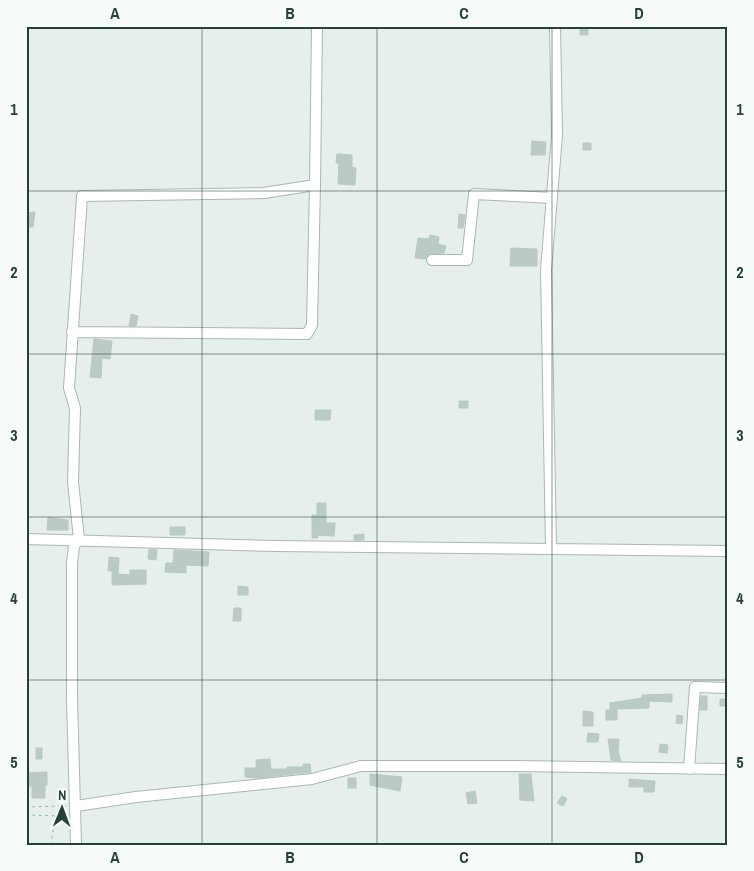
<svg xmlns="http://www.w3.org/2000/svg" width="754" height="871" font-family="'Archivo Narrow',sans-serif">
<rect width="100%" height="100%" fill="#e6efeb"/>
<path fill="#bbcac4" stroke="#b8c9c2" d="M580,26H588V35H580Z
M532,141L546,142L545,155H531Z
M583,143H591V150H583Z
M337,154L352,155V167L356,168L355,185L338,184L339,163H336Z
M35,212L33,227H26V213Z
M459,214L465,215L463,228H458Z
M430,235L439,237L438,244L446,246L444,253L429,254L425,259L415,258L418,238L429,239Z
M511,248L537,249V266H510Z
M131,314L138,316L136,326H129Z
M94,339L112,341L110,359L102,358L101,378L90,377Z
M459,401H468V408H459Z
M315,410H331L330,420H315Z
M317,503H326V523H335L334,536L318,535V538H312V515H317Z
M48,517L68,520V530H47Z
M170,527H185V535H170Z
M364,534V540H354V535Z
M149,549L157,550L156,560L148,559Z
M174,550L209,552L208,566L186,565V573L165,572L166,563H173Z
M109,557L119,558L118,574L130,575V570H146V584L112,585V571H108Z
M238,586L248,587V595H238Z
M234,608H241V621H233Z
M672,694V702L649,701V708L617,709V720H606V710H610V703L642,698V695Z
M701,696H707V710H700Z
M720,699H728V706H720Z
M583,711L593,712V726H583Z
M677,715L683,716L682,724L676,723Z
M588,733L599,734L598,742H587Z
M608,739H619L618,752L621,761L611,760Z
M660,744L668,745L667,753L659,752Z
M36,748H42V759H36Z
M270,759L271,769H287V767H303V764H310L311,772L257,778L245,777V768H256V760Z
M47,772V785H45V798H32V786H29L28,773Z
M370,774L402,777L400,791L370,785Z
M519,774H531L534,801L520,800Z
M348,778H356V788H348Z
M629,779L655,781L654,792H644V787H629Z
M475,791L477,803L468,804L466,793Z
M562,796L567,799L563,806L557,803Z"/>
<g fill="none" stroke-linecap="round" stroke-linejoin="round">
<defs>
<path id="minor" d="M432,260H467L474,194L552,198
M72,332L307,334L312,325L315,185
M26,539L275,546L728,551
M551,548L546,270L557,135L555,26
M689,769L695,687L728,688
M76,806L136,797L312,779L361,766H514L728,769
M76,845L72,698V563L74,546L79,539L73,482L75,408L69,388L82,196L264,193L315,185L317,26"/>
</defs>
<use href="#minor" stroke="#a8b8b2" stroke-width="12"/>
<path stroke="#86b3a5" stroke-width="1" stroke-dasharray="2.5 4" stroke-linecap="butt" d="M26,807L66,806
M26,815L60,816L65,813
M51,845L55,817"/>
<use href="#minor" stroke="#fff" stroke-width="10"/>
</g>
<path fill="none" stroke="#24423a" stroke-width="1" stroke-opacity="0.55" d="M202,26V845M377,26V845M552,26V845M26,191H728M26,354H728M26,517H728M26,680H728"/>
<rect width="754" height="871" fill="none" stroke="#f7fbf9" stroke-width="55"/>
<g transform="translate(62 808) rotate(1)" stroke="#f7fbf9" stroke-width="4" paint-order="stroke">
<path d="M0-4L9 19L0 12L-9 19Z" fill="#24423a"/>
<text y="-8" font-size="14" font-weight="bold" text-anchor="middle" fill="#24423a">N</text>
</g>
<rect x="28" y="28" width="698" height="816" fill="none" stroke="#24423a" stroke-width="2"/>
<g font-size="16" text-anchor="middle" font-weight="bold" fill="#24423a">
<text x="115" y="19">A</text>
<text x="290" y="19">B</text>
<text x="464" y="19">C</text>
<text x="639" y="19">D</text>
<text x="14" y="115">1</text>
<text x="740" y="115">1</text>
<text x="14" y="278">2</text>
<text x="740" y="278">2</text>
<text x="14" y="441">3</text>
<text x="740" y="441">3</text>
<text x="14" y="604">4</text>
<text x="740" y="604">4</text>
<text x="14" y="768">5</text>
<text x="740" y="768">5</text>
<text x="115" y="863">A</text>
<text x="290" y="863">B</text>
<text x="464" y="863">C</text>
<text x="639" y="863">D</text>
</g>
</svg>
